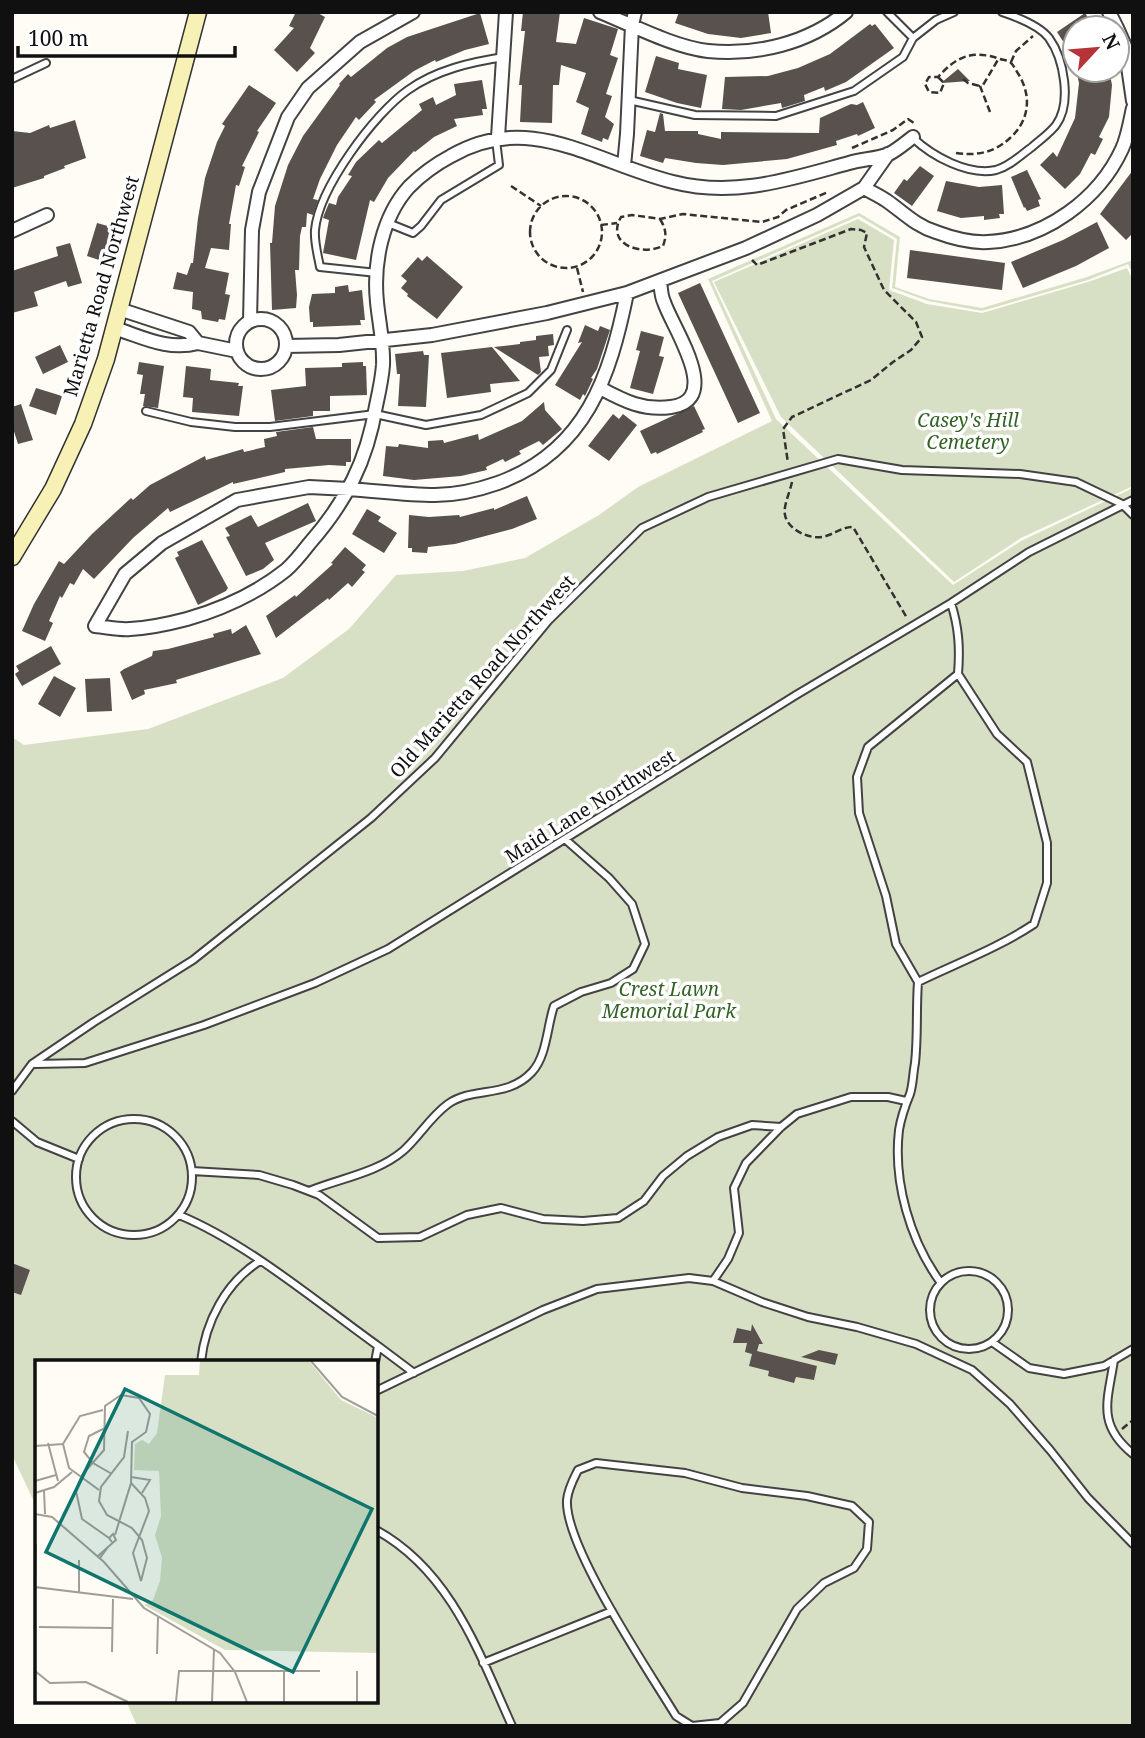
<svg xmlns="http://www.w3.org/2000/svg" width="1145" height="1738" font-family="'Noto Serif',serif">
<rect width="100%" height="100%" fill="#fefcf4"/>
<path fill="#d7e0c5" d="M859,213L900,237L895,287L929,299L982,308L1087,277L1133,260V274L1128,264L1088,280L982,311L928,301L892,288L897,239L859,216L712,281L776,419L953,585L1021,541L1133,488V1726H137L126,1701H376V1362H37V1508L12,1455V737L24,745L148,729L283,678L349,629L396,575L463,571L525,558L599,515L638,487L772,421L708,279Z
M858,219L894,240L889,290L927,304L982,313L1088,282L1127,268L1133,281V486L1021,538L954,582L781,417L714,282Z"/>
<path fill="#58514d" d="M296,12H316L325,17L310,48L315,53L297,72L274,50L294,28L289,26Z
M523,12H560L556,42L576,44L584,18L618,29L610,55L618,58L606,94L612,96L605,117L614,124L608,140L603,138L602,142L581,134L589,108L576,102L586,73L561,65L559,85H553L552,123L520,122L522,85H519L525,31H521Z
M679,12H768L771,33L741,38L708,34L675,23Z
M480,13L489,44L465,50L436,62L435,60L414,71L374,100L376,102L359,120L356,117L337,145L320,179L313,199L318,200L313,215L307,213L306,227H302L300,236L299,270H295L297,295L296,308L272,310L270,243H272L275,206L288,165L303,136L340,85L339,84L348,74L351,77L387,48L407,37Z
M1085,13L1095,28H1075V60L1057,32Z
M870,24L872,26L875,24L894,48L846,82L825,91L824,87L804,95L805,101L782,108L781,103L741,110L722,109L725,77L768,76L798,68L830,54Z
M656,56L679,63L678,69L707,75L701,108L677,103L645,92Z
M958,69L970,81L941,83Z
M1076,70H1109L1112,85L1109,117L1099,137L1103,139L1095,155L1091,153L1080,174L1065,189L1040,165L1053,152L1057,157L1075,118L1079,83Z
M482,80L487,109H482L483,115L454,119L457,126L434,137L415,152L414,151L388,178L374,202L370,200L356,260L323,253L329,220L323,218L324,215L329,203L336,205L338,197L352,176L348,175L356,162L379,140L382,143L422,110L419,104L433,97L436,105L456,95L454,84Z
M249,85L276,103L257,131L259,132L242,166L245,167L239,186L236,185L229,224H231L229,250L211,248L205,268L229,273L225,294L230,295L225,320L219,319L218,322L202,319L201,311L192,309L193,292L173,289L177,272L187,275L191,263H193L198,218L205,178L217,142L225,126L222,124Z
M863,102L875,128L858,136L857,134L836,141L837,145L787,159L723,165L696,163L665,158L663,163L640,156L647,130L655,132L660,113L663,114L665,131H698V134L721,139V132L819,133L820,118L851,104L857,105Z
M75,120L86,158L64,166L65,168L44,176V178L12,188V131L30,133L49,125L50,128Z
M920,166L934,176L912,206L894,193L904,179L907,181Z
M1027,170L1041,199L1038,200L1040,206L1027,211L1025,207L1024,208L1011,177Z
M1133,170V233L1126,240L1100,214Z
M946,181L979,187L1002,185L1004,214H999L1000,218L984,220V216L961,218L937,211Z
M1097,222L1109,248L1076,266L1023,288L1011,262L1063,240Z
M97,223L115,228L106,258L100,256L99,260L87,256Z
M70,243L82,283L68,287L66,281L34,292L38,306L12,313V271L58,256L56,247Z
M910,250L1005,263L1002,290L907,278Z
M427,256L463,287L437,319L407,296L408,294L401,288L407,281L401,276L418,257L422,261Z
M700,283L760,413L738,423L678,293Z
M348,285L349,292L362,290L365,320H360L361,325L313,327V322H310L309,307L312,294L335,293V287Z
M585,325L598,331L600,326L610,330L597,369L591,378L593,379L585,396L583,394L580,400L555,385L582,342L578,343Z
M641,331L664,337L659,356L664,357L653,394L630,388L640,351L636,350Z
M553,334L554,345L548,346L549,356L539,357L541,372L538,375L494,347L520,344V342L536,340V336Z
M60,345L68,362L43,374L35,357Z
M492,347L520,381L490,384L491,392L447,398L441,353Z
M423,351L424,355H429L426,407L398,406L400,374H397L395,354Z
M139,362L164,366L158,408L143,406L145,394H140L143,375L137,374Z
M363,362V366H366L367,395L330,396V411H313V416L275,421L271,390L306,386L305,368L342,367V363Z
M186,366L211,369L210,380L239,383L238,386H243L239,416L192,412L193,398L183,397Z
M36,388L62,396L56,415L29,406Z
M544,402L545,410L562,429L543,445L539,441L519,451L521,454L505,462L503,459L486,467L487,470L461,476L414,480L383,476L386,446L398,447L399,444L428,448V441L443,440L444,443L478,434L479,440L522,421Z
M21,404L33,440L18,444L12,425V407Z
M694,406L705,429L702,430L703,432L657,454L656,452L651,454L640,431Z
M613,414L619,419L623,414L637,425L609,461L588,446Z
M313,427L316,439H351V462H346V466L329,465L285,469V472L233,484V482L170,512L168,508L133,538L94,579L83,569L74,585L70,583L62,598L60,596L49,621L53,623L45,641L22,631L34,604L59,561L64,564L92,534L131,498L133,500L150,485L205,456L206,460L243,449L244,452L265,447L264,439L277,436L276,432Z
M527,496L537,519L512,529L455,544L428,547L427,553L412,552V548H408L409,515L429,517L459,515L460,517L494,508V510Z
M308,503L316,521L265,543L274,560L263,569L246,576L226,537L230,536L225,528L251,515L258,527Z
M367,509L381,517L378,521L397,533L384,553L352,534Z
M202,540L228,588L226,591L198,605L175,558L179,556L177,552Z
M345,547L366,565L362,570L365,572L352,587L348,583L329,600L328,598L276,638L266,616L295,595L296,597L333,564L331,563Z
M246,625L261,654L176,680L177,683L144,690L145,694L132,700L120,672L124,669L152,656L153,651L168,649L214,637L213,634L231,629L232,634Z
M51,646L61,664L22,686L15,674L19,671L16,666Z
M54,676L76,688L60,717L38,704Z
M110,678L112,711L87,712L85,679Z
M12,1263L30,1270L21,1295L12,1292Z
M752,1324L763,1344H759L757,1351L817,1366L814,1380L796,1377L794,1383L768,1376L769,1371L749,1366L752,1354L745,1352L747,1343H733L737,1328L751,1331Z
M819,1350L838,1354L835,1365L801,1357Z"/>
<g fill="none" stroke-linecap="round" stroke-linejoin="round">
<defs>
<path id="service" d="M887,12L913,38
M12,79L46,63
M629,100L695,115L776,116L854,91L903,57L913,38L936,20L954,12
M913,138C932,156 968,176 996,170C1010,166 1021,155 1032,147C1040,140 1050,133 1056,125C1072,103 1064,59 1049,38C1039,25 1017,17 1002,12
M388,223L413,233L421,226L441,200L499,165L496,140
M377,273L320,267C318,256 314,242 315,230C319,188 374,114 408,90C436,70 471,62 504,57
M146,411L191,422L235,427H270L375,414L426,425L481,415L528,393L551,370L567,330
M951,603C959,628 960,649 958,674
M918,982L896,944L886,896L859,813L857,777L868,747L958,674L997,734L1027,762L1047,843V883L1034,924C998,948 957,963 918,982C916,1009 918,1036 915,1063C913,1073 913,1085 910,1094C905,1106 901,1118 899,1130C893,1182 910,1241 941,1283
M35,1064L85,1063L204,1025L315,983L388,949L796,695L951,603L1029,552L1133,500
M12,1091L32,1064L94,1022L193,960L371,818L435,758L548,621L642,528L708,497L838,459L902,470L1020,474L1076,482L1122,504L1133,515
M76 1177a58 58 0 1 1 116 0a58 58 0 1 1-116 0Z
M12,1121L37,1142L79,1159
M192,1171L259,1175L293,1185L319,1195L378,1238L420,1237L467,1215L501,1208L543,1219L583,1221L618,1218L644,1201L663,1176L687,1156L718,1137L752,1125L781,1127
M309,1191C341,1178 377,1173 403,1151C419,1137 430,1117 448,1104C473,1086 507,1099 532,1072C547,1056 547,1026 554,1006L581,992L611,983L633,969L645,944L632,904L609,878L566,840
M179,1215C247,1243 318,1303 378,1346L375,1362
M930 1310a39 39 0 1 1 78 0a39 39 0 1 1-78 0Z
M713,1281L728,1259L739,1233L734,1188L746,1163L781,1127L797,1114L851,1097H888L906,1101
M992,1342L1029,1368L1064,1374L1104,1366L1133,1349
M378,1346L414,1373
M1114,1360C1108,1400 1096,1424 1133,1454
M201,1362C205,1322 226,1282 260,1261
M376,1391L543,1310L597,1289L689,1278L713,1281L762,1302L808,1317L857,1327L916,1344L972,1370L1010,1404L1050,1450L1088,1498L1133,1544
M596,1463L685,1473L742,1488L807,1496L852,1506L869,1522L867,1549L854,1568L824,1583L797,1609L743,1703L720,1723L692,1726L676,1716C650,1673 564,1546 567,1500C568,1489 573,1480 578,1470Z
M376,1530C451,1571 479,1653 512,1726
M483,1663L612,1611"/>
<path id="minor" d="M600,12C632,25 674,47 708,51C756,56 809,43 846,12
M1109,12L1117,28
M1117,28L1125,46L1133,101
M498,137L506,12
M624,166L627,134L632,25L635,12
M864,188C871,192 880,196 887,201C904,213 916,226 936,232C952,238 971,243 988,242C1045,239 1099,199 1122,149C1128,136 1130,121 1133,108
M12,231L47,215
M627,293C610,377 586,451 498,483C478,490 456,495 435,495C407,495 378,491 349,489L309,487L237,500L162,543L125,574L95,626C107,627 119,630 130,629C150,628 168,624 187,619C222,609 257,593 286,570C294,563 302,553 309,544C346,502 367,461 376,406C379,392 382,379 383,365C384,344 379,323 377,302C373,263 382,217 409,187C421,175 436,164 451,156C530,110 595,163 673,182C735,198 790,179 849,163C862,159 877,159 889,154C897,150 905,143 913,137
M236 344a25 25 0 1 1 50 0a25 25 0 1 1-50 0Z
M250,321L252,230L259,192L288,117L308,88L360,42L413,12
M114,328C143,337 167,351 198,343L189,332L119,309
M198,343L237,351
M286,346L339,345L432,335L547,313L627,293L746,248L817,215L864,188L888,154
M600,388C624,401 644,411 671,407C724,400 672,327 664,302C661,296 661,288 660,281"/>
<path id="secondary" d="M12,557L53,489L83,424L106,359L198,12"/>
</defs>
<use href="#service" stroke="#434343" stroke-width="10"/>
<use href="#minor" stroke="#434343" stroke-width="16"/>
<use href="#secondary" stroke="#323232" stroke-width="19"/>
<path stroke="#323232" stroke-width="2.5" stroke-dasharray="7 3.5" stroke-linecap="butt" d="M1011,62L1016,51L1033,36
M938,77L944,83L940,93L929,92L925,84L929,77H938C956,57 972,49 1000,59C1003,60 1007,60 1010,62C1014,65 1016,71 1019,75C1032,97 1029,121 1010,138C994,153 976,156 956,153
M963,79L968,83L980,86
M990,112L980,86L983,85L999,58
M852,148L893,130L908,119L914,123
M511,186L541,206
M530 232a36 36 0 1 1 72 0a36 36 0 1 1-72 0Z
M660,219C666,229 667,235 663,246C642,256 605,245 621,217L632,215L660,219L683,214L762,222L778,217L786,210L828,192
M601,225L617,223
M752,260L757,265L851,229L861,230L867,233L864,247L884,290L916,322L922,337L911,350L893,362L871,380L792,417L783,429L788,463
M577,268L583,292
M792,482C790,492 783,506 785,515C788,531 813,541 826,536C836,533 842,527 853,527L907,618
M1122,1429L1133,1420"/>
<use href="#service" stroke="#fff" stroke-width="6"/>
<use href="#minor" stroke="#fff" stroke-width="12"/>
<use href="#secondary" stroke="#f8f1b5" stroke-width="16"/>
</g>
<g text-anchor="middle" dominant-baseline="central" stroke-width="7" stroke-linejoin="round" paint-order="stroke">
<g font-size="19" fill="#101010" stroke="#fff">
<text transform="translate(101 286) rotate(-74)">Marietta Road Northwest</text>
<text transform="translate(482 676) rotate(-48)">Old Marietta Road Northwest</text>
<text transform="translate(590 806) rotate(-32)">Maid Lane Northwest</text>
</g>
<g font-size="19" font-style="italic" fill="#326325" stroke="#fff">
<text x="968" y="420">Casey's Hill<tspan x="968" dy="22">Cemetery</tspan></text>
<text x="669" y="989">Crest Lawn<tspan x="669" dy="22">Memorial Park</tspan></text>
</g>
</g>
<g transform="translate(35 1360)">
<rect width="343" height="343" fill="#fefcf4"/>
<path d="M165,1H274L306,40L343,58V293L190,290L109,245L118,240L125,221L127,198L120,175L126,156L124,111L99,110L100,84L107,80L114,84L122,73L130,15H164Z" fill="#d7e0c5"/>
<path fill="none" stroke="#9f9e99" stroke-width="2" d="M276,1L307,37L343,56M70,68L54,76L49,92L58,103L77,114M93,71L89,97L66,127L64,141L72,155L97,168L107,180L112,198L106,221M13,83L23,121M0,86L28,84M96,117L115,120L107,133M0,121L21,115M96,123L110,138L114,151L98,193L106,221M9,130L10,154M64,130L34,108L28,84L45,56L68,50M0,133L19,127L37,112M0,154L17,157L69,202L109,248L185,293L200,312L212,342M80,175L96,123L97,81M74,178L47,159L41,131L47,115L69,90L70,46L86,35L104,38L115,54L111,72L97,82M1,184L0,227L98,239M73,187L81,180L78,174L74,178L77,182M63,196L73,187L65,198M44,233V200M4,267L77,268M77,292L78,239M122,294L123,257M0,311L15,323L51,322L93,342M249,311V342M141,342L144,311H285M177,342L179,289M322,342V311"/>
<path fill="#0f766e" fill-opacity="0.15" stroke="#0f766e" stroke-width="3.5" d="M90,29L337,149L258,312L11,192Z"/>
<rect width="343" height="343" fill="none" stroke="#101010" stroke-width="3.5"/>
</g>
<rect width="1145" height="1738" fill="none" stroke="#101010" stroke-width="28"/>
<g transform="translate(1096 49) rotate(64)"><circle r="33" fill="#ffffff" stroke="#9f9f9f" stroke-width="2"/>
<path d="M0-5L12 26L0 18L-12 26Z" fill="#b53339"/>
<text y="-10" font-size="19" font-weight="bold" text-anchor="middle" fill="#101010">N</text>
</g>
<path d="M18 46v10h217v-10" fill="none" stroke="#101010" stroke-width="3.5"/>
<text x="28" y="46" font-size="21" fill="#101010" stroke="#ffffff" stroke-width="5" paint-order="stroke">100 m</text>
</svg>
